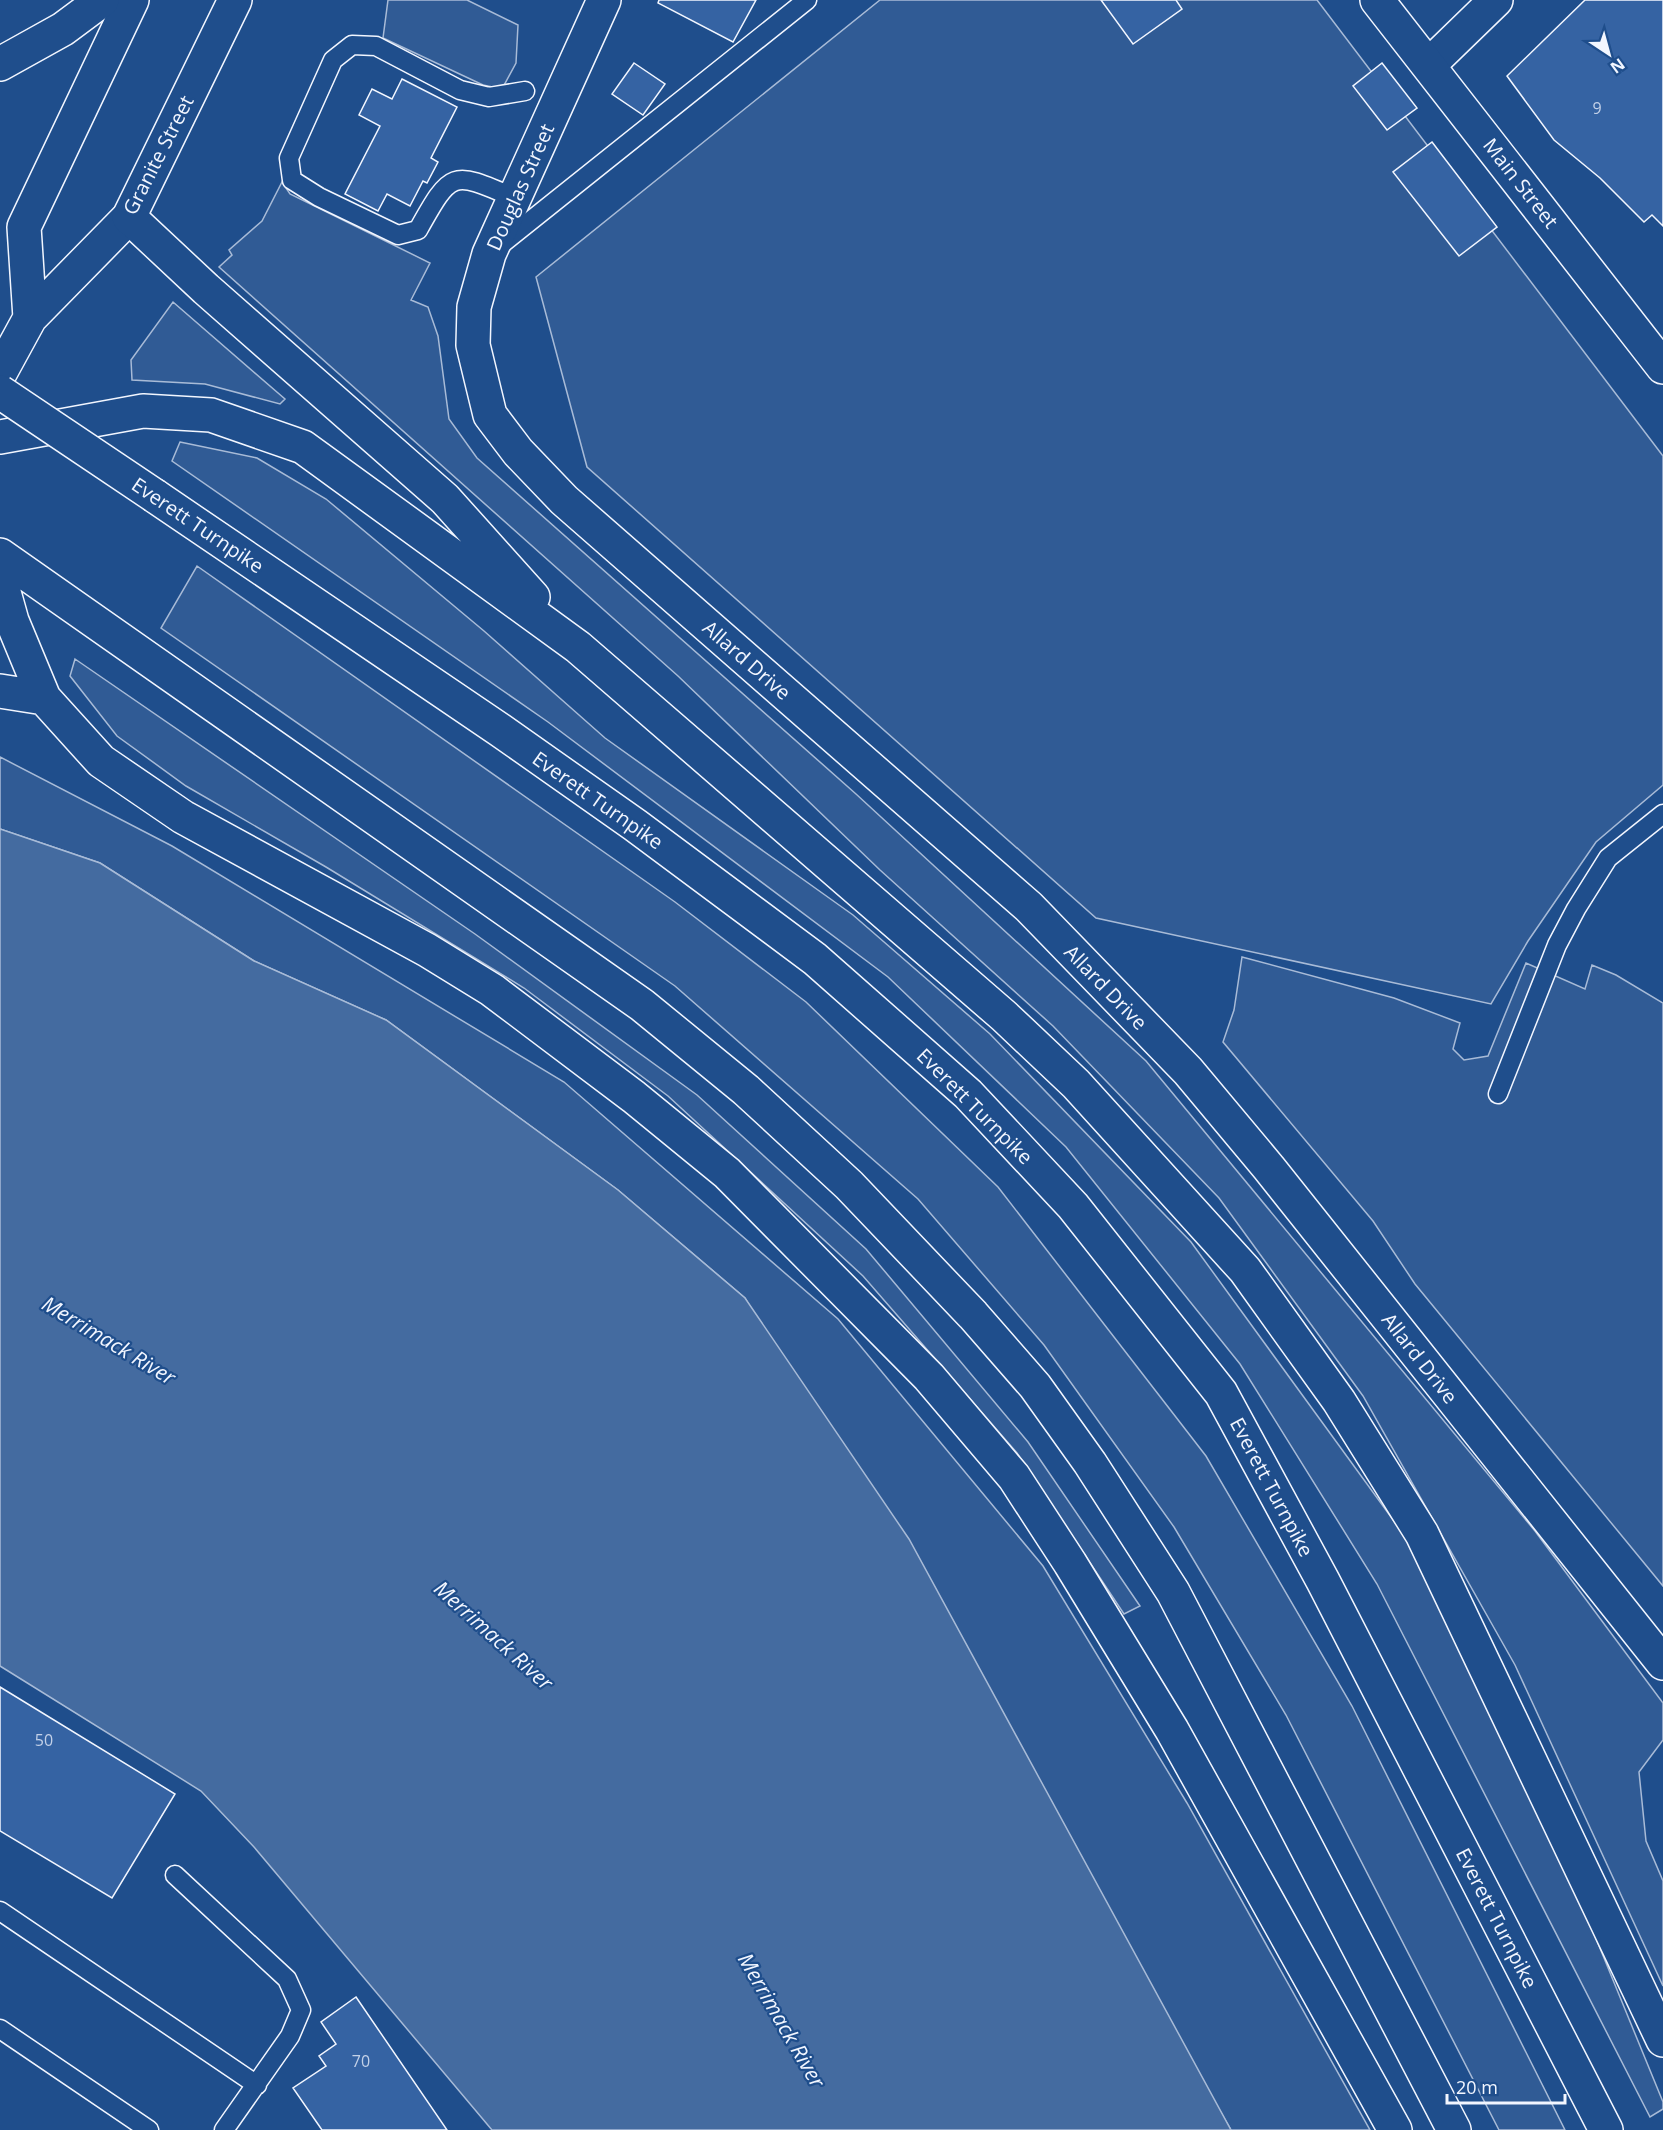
<svg xmlns="http://www.w3.org/2000/svg" width="1663" height="2130" font-family="'Open Sans',sans-serif">
<rect width="100%" height="100%" fill="#1f4e8c"/>
<path fill="#305b95" stroke="#a8bbd7" stroke-width="1.5" d="M388,0H467L518,25L516,63L502,89L483,85L383,38Z
M880,0H1317L1663,456V785L1596,842L1528,941L1491,1004L1096,918L587,467L536,277Z
M282,182L290,194L430,263L411,300L428,307L438,336L449,419L477,458L856,794L1146,1061L1535,1531L1663,1703V1740L1639,1772L1646,1841L1663,1881V1986L1515,1665L1363,1396L1219,1198L1053,1026L880,870L678,676L219,267L232,255L229,250L262,221Z
M173,302L285,399L280,404L205,384L132,380L131,360Z
M180,442L257,458L326,499L484,631L605,738L853,915L990,1034L1191,1242L1415,1550L1570,1875L1663,2102V2109L1650,2117L1377,1584L1240,1364L1066,1147L888,977L548,722L172,461Z
M197,566L675,902L806,1002L998,1187L1206,1456L1352,1706L1565,2130H1499L1286,1715L1174,1527L1044,1345L918,1199L675,986L161,628Z
M75,659L475,934L697,1095L866,1249L1028,1442L1140,1606L1124,1614L1017,1453L863,1276L668,1096L524,988L326,867L186,786L117,736L70,676Z
M0,757L172,846L564,1082L838,1319L1043,1566L1187,1803L1370,2130H1231L745,1298L618,1190L386,1020L254,961L100,863L0,829Z
M1242,957L1394,998L1460,1023L1453,1049L1464,1060L1488,1056L1526,963L1585,989L1592,965L1616,975L1663,1003V1586L1415,1284L1373,1221L1223,1042L1234,1010Z"/>
<path fill="#446ba0" stroke="#a8bbd7" stroke-width="1.5" d="M0,829L100,863L254,961L386,1020L618,1190L745,1298L909,1539L1231,2130H492L254,1847L201,1791L0,1666Z"/>
<path fill="#3563a3" stroke="#f2f6ff" stroke-width="1.5" d="M659,0H756L733,42L658,3Z
M1101,0H1176L1182,9L1133,44Z
M1585,0H1663V226L1652,215L1644,222L1600,178L1554,140L1507,76Z
M634,63L665,84L643,115L612,94Z
M1382,63L1417,108L1387,130L1353,86Z
M402,79L457,107L431,158L438,162L427,183L423,181L410,206L387,194L378,211L345,194L380,126L359,115L372,89L392,99Z
M1432,142L1497,227L1459,256L1393,172Z
M0,1687L175,1794L112,1898L0,1831Z
M356,1997L447,2130H322L293,2088L326,2066L319,2056L336,2044L321,2022Z"/>
<g fill="none" stroke-linecap="round" stroke-linejoin="round">
<defs>
<path id="lane" d="M515,198C452,171 452,169 418,230L398,235L319,197L292,180L289,158L333,60L352,45L376,46L460,90L489,97L525,91
M499,246L807,0
M1498,1094L1557,945L1576,909L1608,858L1663,814
M175,1875L287,1979L301,2010L290,2036L224,2130
M0,1911L257,2085
M0,2029L149,2130"/>
<path id="street" d="M604,0L489,254L474,307L473,345L490,415L518,452L564,500L1029,907L1188,1071L1269,1168L1663,1663
M1429,65L1496,0"/>
<path id="secondary" d="M1377,0L1663,367"/>
<path id="primary" d="M30,318L24,227L132,0
M0,373L30,318L129,217L235,0"/>
<path id="highway" d="M0,64L63,29L102,0
M129,217L206,289L445,499L533,597
M0,437L143,411L211,415L303,447L578,647L1004,1016L1076,1084L1245,1270L1339,1401L1422,1534L1663,2040
M155,496L500,730L635,825L815,959L968,1094L1073,1206L1221,1393L1323,1581L1606,2130
M0,555L642,1005L746,1090L849,1185L973,1315L1035,1386L1090,1463L1173,1592L1454,2130
M0,578L12,621L44,698L101,761L183,817L427,950L492,990L634,1097L727,1173L929,1377L1014,1477L1070,1563L1172,1730L1395,2130
M0,691L44,698"/>
</defs>
<use href="#lane" stroke="#f2f6ff" stroke-width="21"/>
<use href="#street" stroke="#f2f6ff" stroke-width="36"/>
<use href="#secondary" stroke="#f2f6ff" stroke-width="36"/>
<use href="#primary" stroke="#f2f6ff" stroke-width="36"/>
<use href="#highway" stroke="#f2f6ff" stroke-width="36"/>
<use href="#lane" stroke="#1f4e8c" stroke-width="18"/>
<use href="#street" stroke="#1f4e8c" stroke-width="33"/>
<use href="#secondary" stroke="#1f4e8c" stroke-width="33"/>
<use href="#primary" stroke="#1f4e8c" stroke-width="33"/>
<use href="#highway" stroke="#1f4e8c" stroke-width="33"/>
<defs>
<path id="highway-bridge" d="M0,392L155,496"/>
</defs>
<use href="#highway-bridge" stroke="#f2f6ff" stroke-width="36" stroke-linecap="butt"/>
<use href="#highway-bridge" stroke="#1f4e8c" stroke-width="33"/>
</g>
<g text-anchor="middle" dominant-baseline="central" stroke-width="4.5" stroke-linejoin="round" paint-order="stroke">
<g font-size="16" fill="#c3d1e8">
<text x="1597" y="108">9</text>
<text x="44" y="1740">50</text>
<text x="361" y="2061">70</text>
</g>
<g font-size="20" fill="#f2f6ff" stroke="#1f4e8c">
<text transform="translate(158 155) rotate(-63)">Granite Street</text>
<text transform="translate(1521 183) rotate(52)">Main Street</text>
<text transform="translate(520 187) rotate(-66)">Douglas Street</text>
<text transform="translate(198 525) rotate(34)">Everett Turnpike</text>
<text transform="translate(747 660) rotate(41)">Allard Drive</text>
<text transform="translate(598 800) rotate(35)">Everett Turnpike</text>
<text transform="translate(1106 987) rotate(46)">Allard Drive</text>
<text transform="translate(975 1106) rotate(45)">Everett Turnpike</text>
<text transform="translate(1420 1358) rotate(52)">Allard Drive</text>
<text transform="translate(1272 1487) rotate(62)">Everett Turnpike</text>
<text transform="translate(1497 1918) rotate(63)">Everett Turnpike</text>
</g>
<g font-size="21" font-style="italic" fill="#f2f6ff" stroke="#1f4e8c">
<text transform="translate(109 1340) rotate(31)">Merrimack River</text>
<text transform="translate(494 1635) rotate(42)">Merrimack River</text>
<text transform="translate(782 2020) rotate(60)">Merrimack River</text>
</g>
</g>
<g transform="translate(1609 54) rotate(144)" stroke="#1f4e8c" stroke-width="4.5" paint-order="stroke">
<path d="M0-4.5L10 22L0 15L-10 22Z" fill="#f2f6ff"/>
<text y="-9" font-size="16" font-weight="bold" text-anchor="middle" fill="#f2f6ff">N</text>
</g>
<path d="M1447 2094v9h118v-9" fill="none" stroke="#f2f6ff" stroke-width="3"/>
<text x="1456" y="2094" font-size="18" fill="#f2f6ff" stroke="#1f4e8c" stroke-width="4.5" paint-order="stroke">20 m</text>
</svg>
